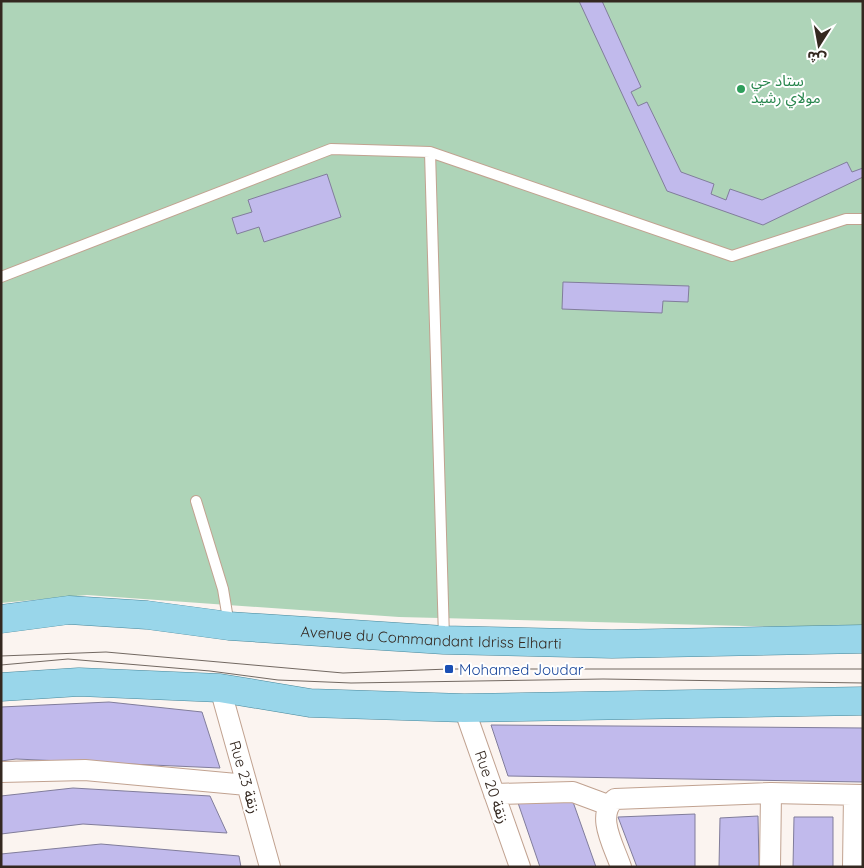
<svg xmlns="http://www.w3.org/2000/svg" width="864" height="868" font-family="Quicksand,'Noto Sans Arabic',sans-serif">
<rect width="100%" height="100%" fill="#fbf4f0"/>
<path fill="#aed4b8" d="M1,1H863V629L399,617L87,595L1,603Z"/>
<path fill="#c1baec" stroke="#817d9b" d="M579,1H602L641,87L631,92L638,106L647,102L681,172L714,184L711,194L726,200L730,189L762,200L847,162L852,172L863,168V177L763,225L667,191Z
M327,174L341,217L264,242L259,227L237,234L232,218L252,212L248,200Z
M563,282L689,286L688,302L663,301L662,313L562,309Z
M109,702L202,712L220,768L16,759L1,761V707Z
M491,725L863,728V782L508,776Z
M73,788L210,796L227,833L83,824L1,834V796Z
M516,797L572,799L596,867H540Z
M695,814V867H637L618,817Z
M758,816L759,867H719L720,818Z
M794,817H833V867H793Z
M101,844L239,856L241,867H1V854Z"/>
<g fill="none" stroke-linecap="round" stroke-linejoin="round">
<defs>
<path id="lane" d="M430,152L444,638
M1,277L331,149L430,152L732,256L846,219H863
M196,501L223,589L229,625"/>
<path id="street" d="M220,688L270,867
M464,708L520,867
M1,772L85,770L247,785
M494,794L573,792L608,805
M621,867C614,846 595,815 615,799L771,793L863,795
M770,867L771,793
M853,867L854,795"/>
<g id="primary">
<path id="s1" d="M1,619L69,610L147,615L229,626L444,640L612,644L863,639"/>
<path d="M1,687L79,682L220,688L310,703L464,708L863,701"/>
</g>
</defs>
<use href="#lane" stroke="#c1a290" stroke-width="12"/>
<use href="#street" stroke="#c1a290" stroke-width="22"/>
<use href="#primary" stroke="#49879a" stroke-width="29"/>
<use href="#lane" stroke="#fff" stroke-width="10"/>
<use href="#street" stroke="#fff" stroke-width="20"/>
<use href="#primary" stroke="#99d6ea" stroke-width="28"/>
<path stroke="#726861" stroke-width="1" d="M1,656L106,652L343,673L449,669H863
M1,665L68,659L210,671L278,680L351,683L603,679L863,683"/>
</g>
<circle fill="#2e9e5b" stroke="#fff" stroke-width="2" cx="741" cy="89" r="5"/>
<rect fill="#1a4fb4" stroke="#fff" stroke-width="2" x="444" y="664" width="10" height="10" rx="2.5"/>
<g text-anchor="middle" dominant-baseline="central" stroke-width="4" stroke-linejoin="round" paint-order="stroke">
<g font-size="15" fill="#27864d" stroke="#fff" text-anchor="start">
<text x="751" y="80">ستاد حي<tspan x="751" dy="17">مولاي رشيد</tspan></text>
</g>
<g font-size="15" fill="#342820" stroke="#fff">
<text stroke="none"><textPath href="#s1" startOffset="432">Avenue du Commandant Idriss Elharti</textPath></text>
<text transform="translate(245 777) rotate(74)">Rue 23 زنقة</text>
<text transform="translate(492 787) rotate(71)">Rue 20 زنقة</text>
</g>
<g font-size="15" fill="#164399" stroke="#fff" text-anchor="start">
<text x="459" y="669">Mohamed Joudar</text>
</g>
</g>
<rect width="864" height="868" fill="none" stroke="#342820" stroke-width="5"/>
<g transform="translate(819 45) rotate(191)" stroke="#ffffff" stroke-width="4" paint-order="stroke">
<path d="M0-4L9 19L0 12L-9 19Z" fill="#342820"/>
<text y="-8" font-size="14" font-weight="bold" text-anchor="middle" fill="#342820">ش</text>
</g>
</svg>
